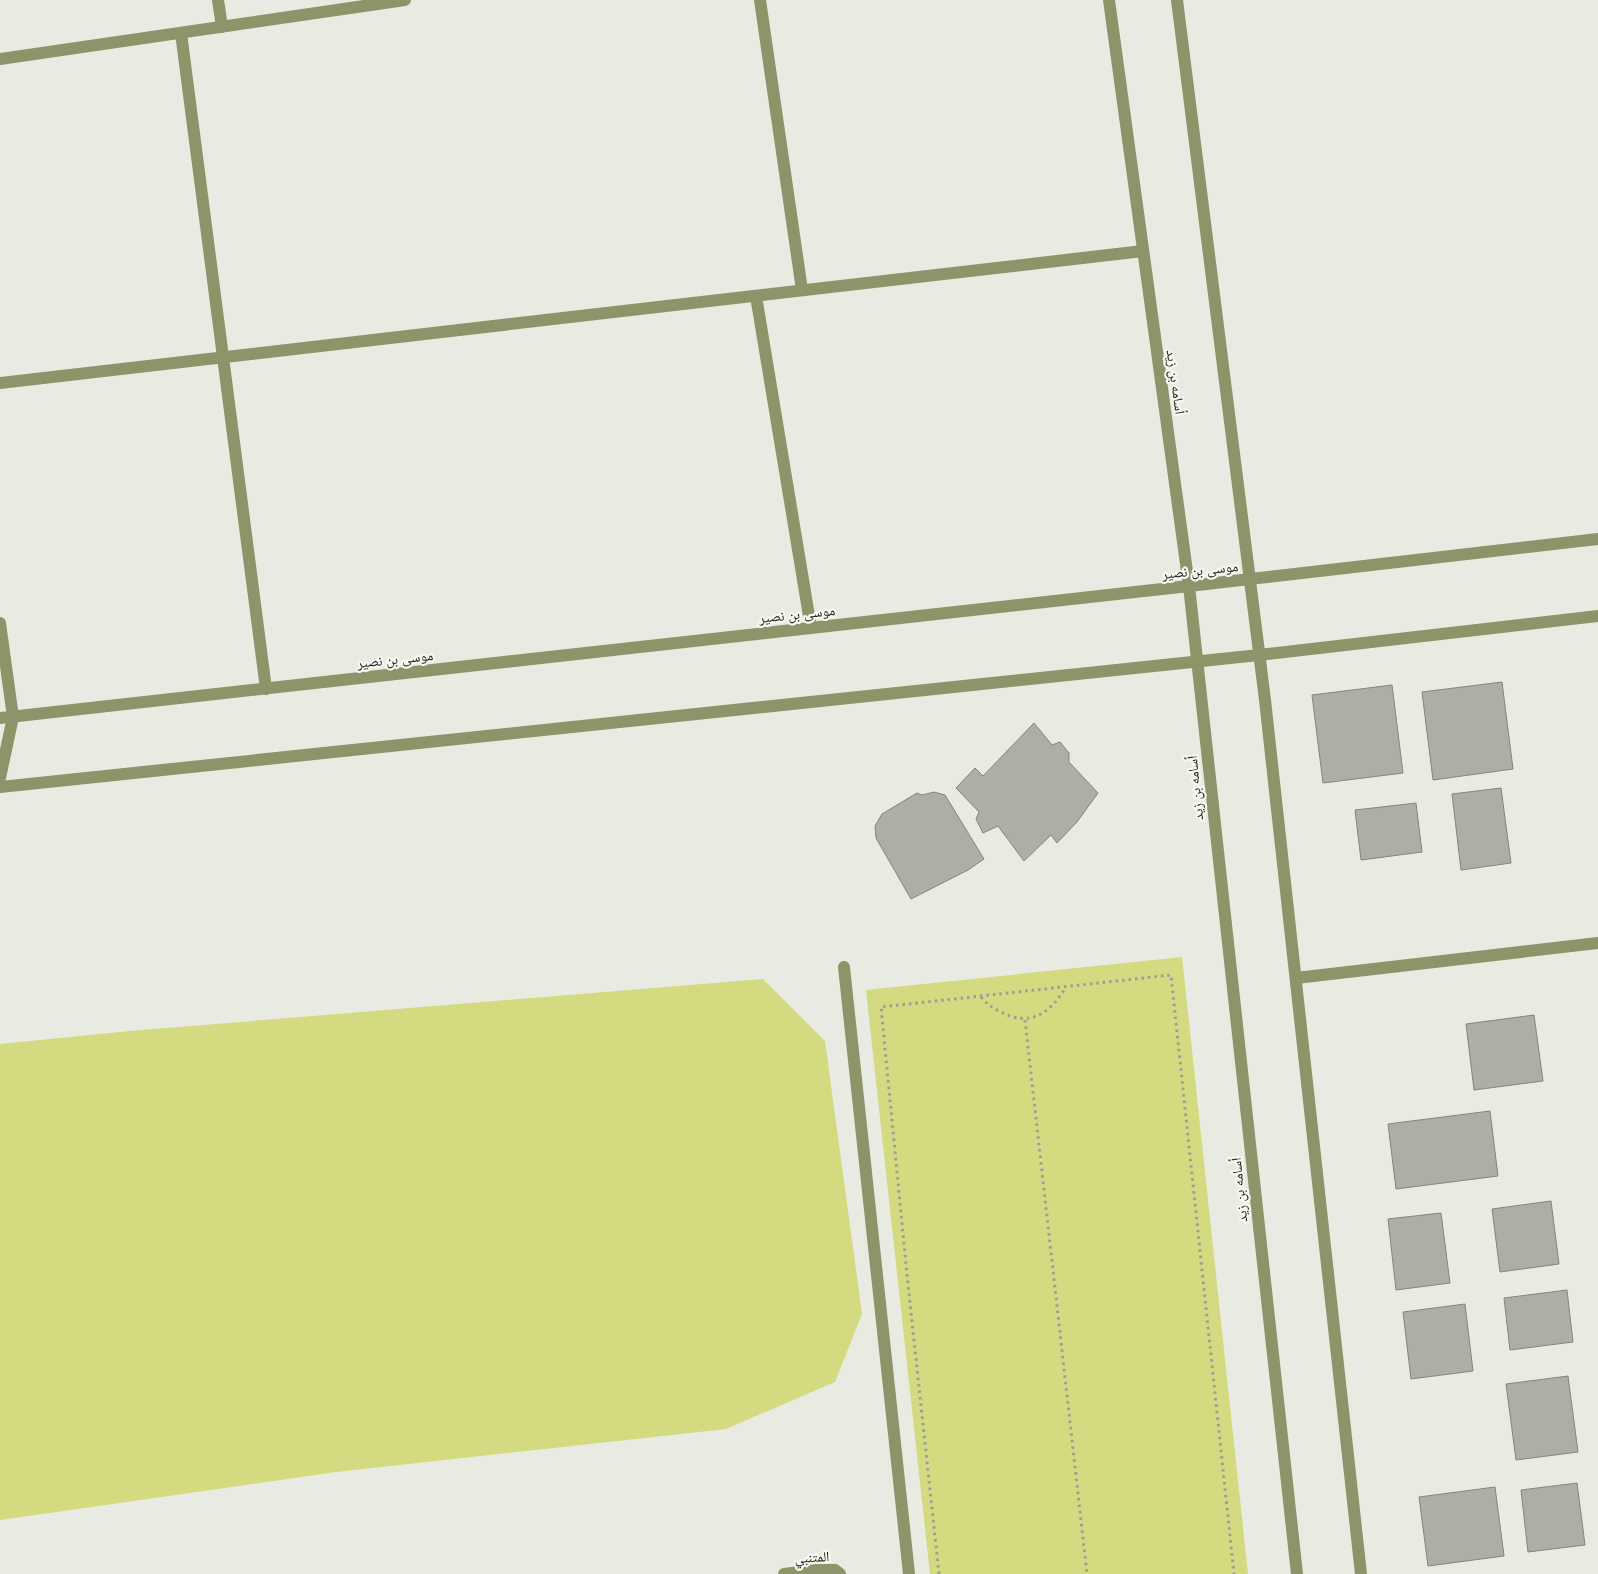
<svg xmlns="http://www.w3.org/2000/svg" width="1598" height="1574" font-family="Raleway,'Noto Naskh Arabic',sans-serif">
<rect width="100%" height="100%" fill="#e9eae1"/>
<path fill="#d3da7f" d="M1182,957L1248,1574H930L866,990Z
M763,979L825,1041L862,1314L835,1382L726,1429L336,1472L0,1520V1044L130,1031Z"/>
<path fill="#adaea5" stroke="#84857d" d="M1502,682L1513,769L1433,780L1422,692Z
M1392,685L1403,773L1323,783L1312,695Z
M1034,723L1052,745L1060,742L1069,753V762L1098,793L1077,822L1057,843L1051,835L1024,861L998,826L983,833L976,819L979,812L956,788L975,768L983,776Z
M1501,788L1511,863L1461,870L1452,794Z
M934,792L945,795L984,859L968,870L911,899L876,838L875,826L882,814L917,793L922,795Z
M1416,803L1422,852L1361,860L1355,810Z
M1534,1015L1543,1081L1474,1090L1466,1024Z
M1490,1111L1498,1176L1396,1189L1388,1124Z
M1551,1201L1559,1264L1500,1272L1492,1209Z
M1441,1213L1450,1283L1396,1290L1388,1219Z
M1567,1290L1573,1342L1510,1350L1504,1298Z
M1465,1304L1473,1371L1411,1379L1403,1312Z
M1568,1376L1578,1452L1516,1460L1506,1384Z
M1577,1483L1585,1545L1528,1552L1521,1490Z
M1495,1487L1504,1556L1428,1566L1419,1497Z"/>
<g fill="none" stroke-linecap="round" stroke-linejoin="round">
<path stroke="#9d9e97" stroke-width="3" stroke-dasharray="2.5 4" stroke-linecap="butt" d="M981,997C986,1003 991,1007 999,1011C1029,1028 1050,1014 1066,987
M1025,1020L1087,1574
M939,1574L907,1275L881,1007L1171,975L1234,1574"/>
<path stroke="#8f9369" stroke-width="12" d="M218,0L222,27
M760,0L802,290
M1109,0L1189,586L1297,1574
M1177,0L1265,700L1361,1574
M181,33L266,689
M0,59L405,0
M756,296L811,628
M0,383L1143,251
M0,623L13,717L0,778
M0,718L1189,586L1598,539
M0,787L1259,655L1598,616
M844,967L909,1574
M1296,978L1598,943
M784,1574L816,1570H835L840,1574"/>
</g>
<g text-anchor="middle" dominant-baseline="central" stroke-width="4.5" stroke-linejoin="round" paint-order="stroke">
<g font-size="14" fill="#1d1e1a" stroke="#f6f7ee">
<text transform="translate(1176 382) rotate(82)">أسامه بن زيد</text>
<text transform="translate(1200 570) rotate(-6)">موسى بن نصير</text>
<text transform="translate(797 614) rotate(-6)">موسى بن نصير</text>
<text transform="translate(395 659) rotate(-6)">موسى بن نصير</text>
<text transform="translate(1195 788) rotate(-96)">أسامه بن زيد</text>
<text transform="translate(1239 1190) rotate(-96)">أسامه بن زيد</text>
<text transform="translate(812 1557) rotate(-3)">المتنبي</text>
</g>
</g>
</svg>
